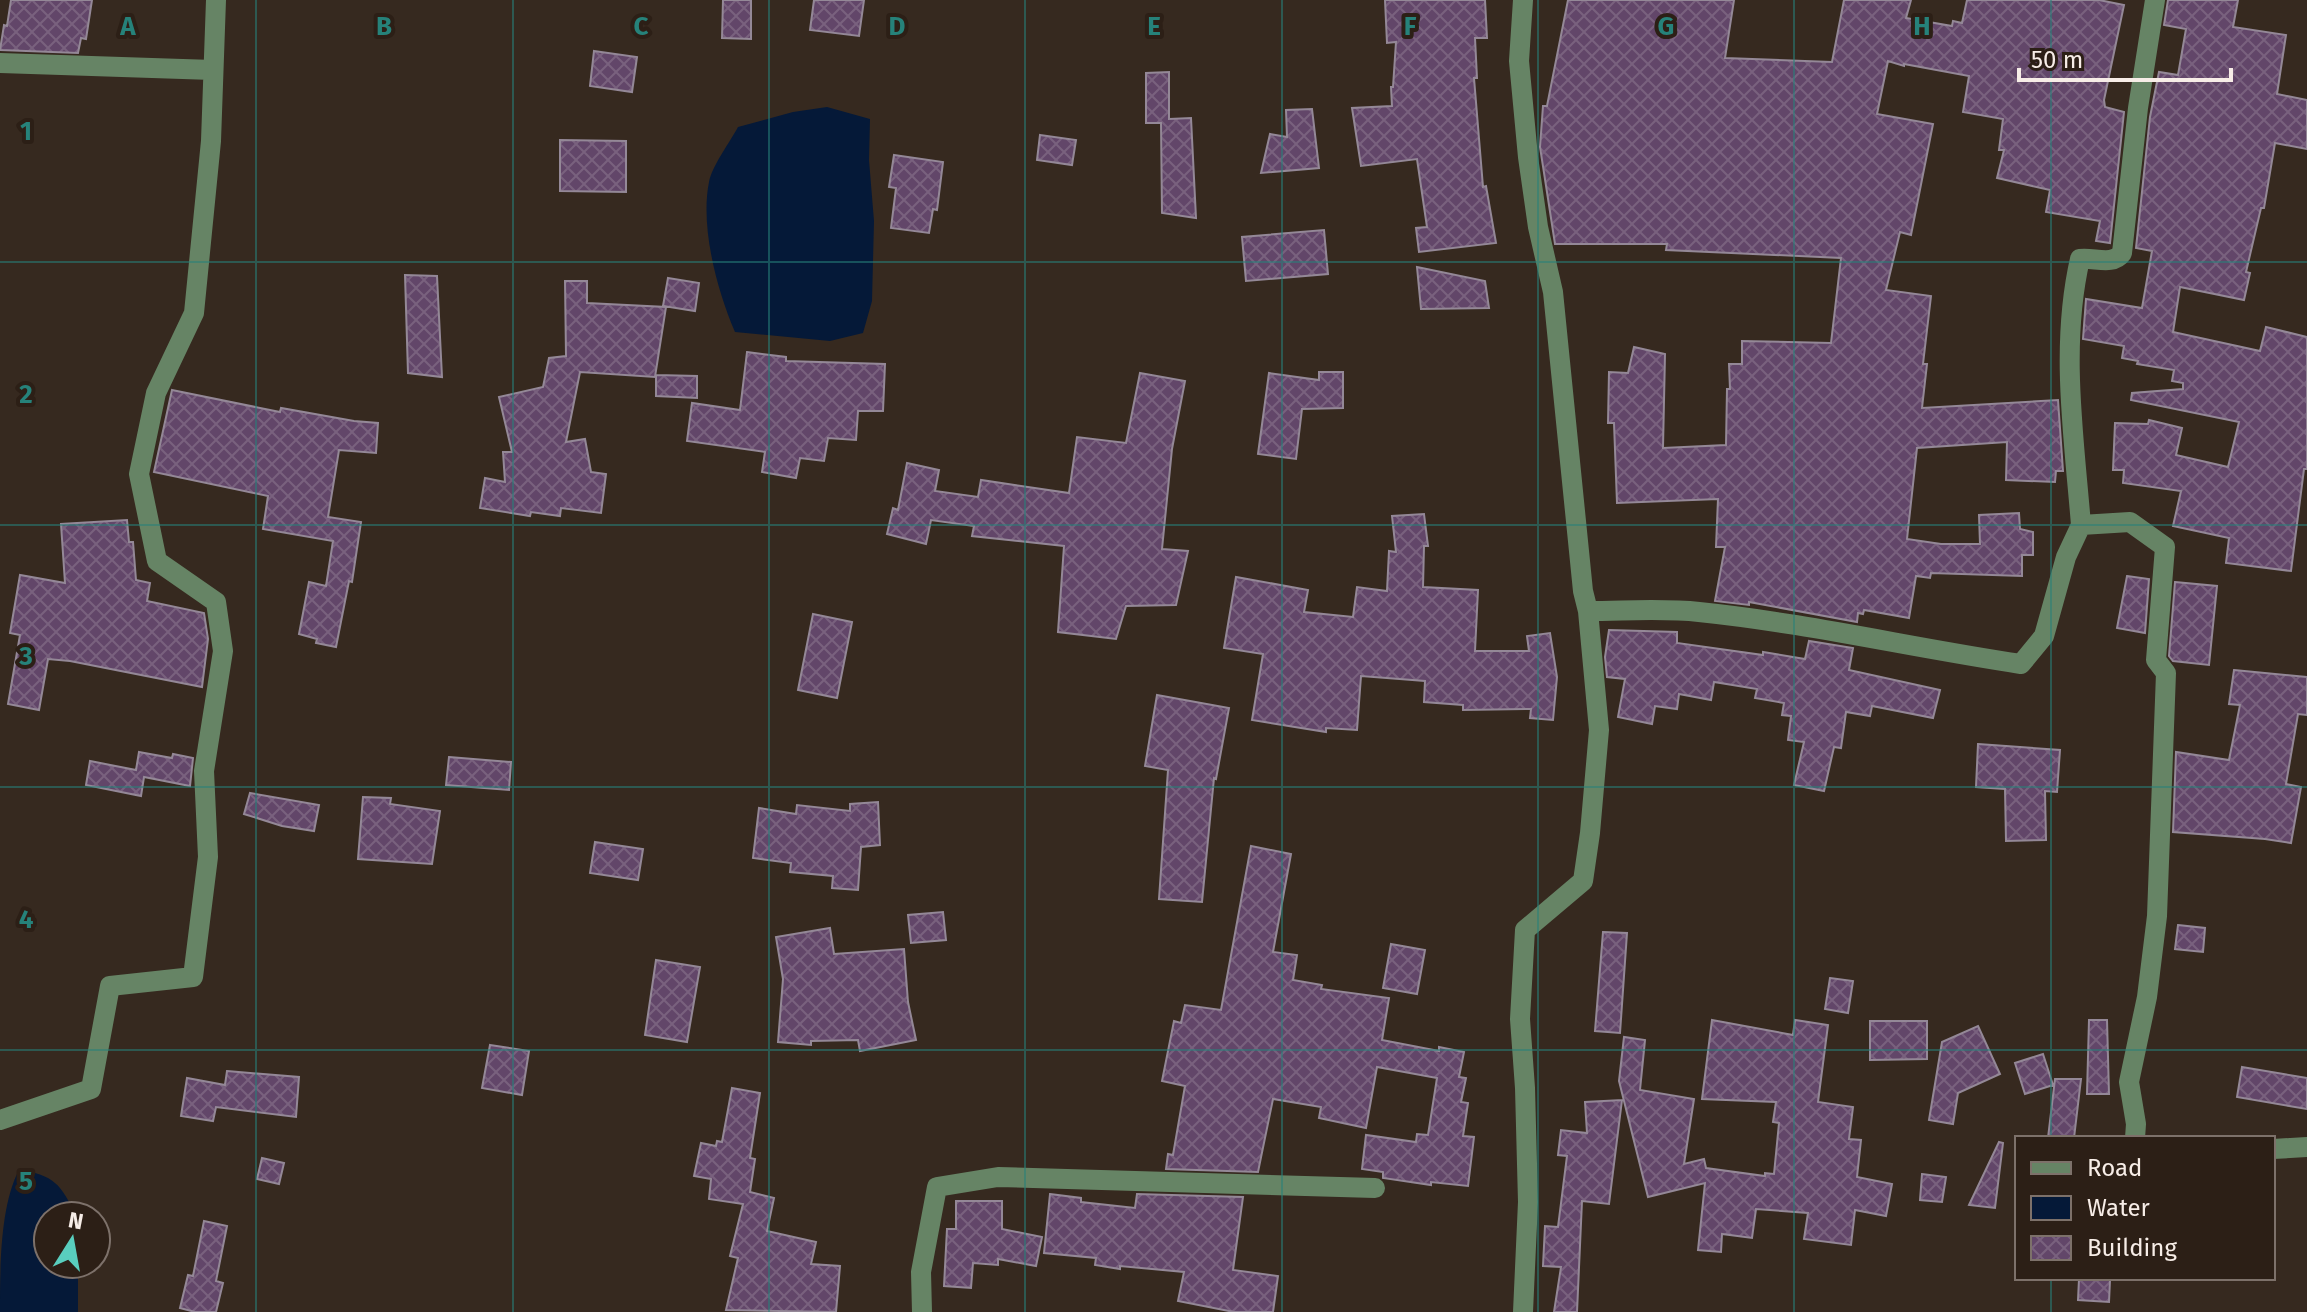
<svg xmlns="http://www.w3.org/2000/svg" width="2307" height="1312" font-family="'Fira Sans',sans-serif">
<defs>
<pattern id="building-cross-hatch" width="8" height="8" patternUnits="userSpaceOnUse" patternTransform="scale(2)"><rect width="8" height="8" fill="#624669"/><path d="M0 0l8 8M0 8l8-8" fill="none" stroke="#79617e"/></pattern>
</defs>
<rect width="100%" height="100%" fill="#36291f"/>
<path fill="#051938" d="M827,107L870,119L869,160L874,221L872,301L863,333L830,341L735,332C717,290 700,227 709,182C712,166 730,142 738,127L793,112Z
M19,1170C54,1175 61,1184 76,1216H48V1264H78V1312H0C0,1268 0,1206 19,1170Z"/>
<path fill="url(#building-cross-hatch)" stroke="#948897" stroke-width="2" d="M11,0H92L86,39L81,38L78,53L0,50L4,25L7,26Z
M723,0H751V39L722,38Z
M814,0H864L859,36L810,30Z
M1385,0H1485L1487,38H1475L1477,78H1474L1483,187L1486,186L1496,243L1419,252L1416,228L1427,227L1417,159L1361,166L1352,108L1392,106L1391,87H1393L1396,42L1387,43Z
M1568,0H1734L1725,58L1832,62L1844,0H1911L1906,18L1952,26L1953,21L1962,23L1967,0H2099L2124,5L2104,100L2105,107L2124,112L2110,243L2096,241L2100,221L2046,212L2050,190L1997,178L2004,150H1999L2003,119L1963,112L1969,76L1904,64V66L1888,61L1877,114L1933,124L1911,235L1900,232L1886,290L1931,296L1923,364H1927L1922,408L2058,400L2063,471H2056L2055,482L2006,480L2007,442L1917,448L1907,539L1941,544H1980L1979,515L2019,513L2020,529L2033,532V555H2022V576L1931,573L1930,578L1916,576L1909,618L1864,610L1863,614L1858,613L1857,622L1749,602V605L1715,601L1725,547H1716L1718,499L1617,503L1614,423H1608L1609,372L1628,373L1634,347L1665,354L1663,448L1726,445L1727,389H1730L1729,364H1742V341L1831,343L1841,258L1666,250L1667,244H1555L1540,147L1543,106H1547Z
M2168,0H2238L2233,27L2286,35L2277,94L2307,100V149L2275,143L2264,208H2261L2246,272L2250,273L2244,300L2180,287L2173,332L2260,351L2266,327L2307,337V469H2304L2291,571L2226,563L2229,538L2173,526L2181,491L2123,483L2124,470H2113L2115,423L2148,424L2149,420L2182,428L2176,455L2228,467L2239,422L2131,400L2132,393L2183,389V383L2172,381L2174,370L2137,364L2138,361L2122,358L2124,346L2083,339L2086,299L2142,308L2152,251L2136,248L2150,117L2159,72L2178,75L2186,29L2164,25Z
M594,51L637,57L632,92L590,86Z
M1169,72V119L1191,118L1196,218L1162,213L1161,123H1146V73Z
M1312,109L1319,168L1261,173L1270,134L1287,137L1286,110Z
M1040,135L1076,140L1072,165L1037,160Z
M560,140L626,141V192L560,191Z
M894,155L943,162L937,210L933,209L929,233L891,228L896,188L889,187Z
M1324,230L1328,274L1246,281L1242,237Z
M1417,267L1485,281L1489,308L1421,309Z
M405,275L437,276L442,377L408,373Z
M668,278L699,283L695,311L663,306Z
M565,281H587V303L666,307L655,377L580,372L566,442L585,439L591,472L606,474L601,513L561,508L560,516L531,512L530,516L480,508L485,478L505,482L503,452H512L499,397L543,387L549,358L566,356Z
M747,352L786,357V361L885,364L883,411H858L856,440L828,438L824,461L800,458L796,478L762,472L765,452L687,441L692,403L740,410Z
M1319,372H1343V408L1302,409L1296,459L1258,454L1269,373L1319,380Z
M1140,373L1185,381L1172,449L1162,549L1188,551L1176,605L1126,606L1116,639L1058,632L1064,546L972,536L974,526L931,520L926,544L887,534L893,508L898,510L907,463L939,470L935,491L978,497L981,480L1069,493L1077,437L1126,443Z
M656,375L697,376V398L656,396Z
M172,390L280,412L281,408L354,421L378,423L376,453L339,450L328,517L361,522L352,582L349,581L336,647L316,643L317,639L299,634L309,582L326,586L333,541L263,529L268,496L154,472Z
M1424,514L1428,546H1424L1423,587L1478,590L1475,651H1529L1527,636L1550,633L1557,677L1553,720L1530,718L1531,709L1463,710V705L1424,702L1425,681L1361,676L1357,730L1326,728V732L1252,720L1263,654L1224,648L1236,577L1308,590L1304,612L1353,617L1357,587L1387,591L1389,551L1396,552L1392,516Z
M127,520L129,542H133L136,580L150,583L147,601L204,613L208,639L202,687L70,661L48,659L39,710L8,704L20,635L10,633L20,575L65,583L61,524Z
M2127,576L2149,579L2145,633L2117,628Z
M2175,582L2217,586L2209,665L2173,661L2169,656Z
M813,614L852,622L837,698L798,690Z
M1609,630L1677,632V643L1763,655V652L1805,659L1809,641L1853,648L1849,670L1940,690L1933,718L1872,706L1870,716L1846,712L1841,748L1834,747L1824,791L1794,785L1804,742L1788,740L1791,716L1782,715L1784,703L1755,698L1757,689L1714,682L1711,700L1679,694L1677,709L1655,706L1652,724L1618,717L1625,679L1607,677L1605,657Z
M2234,670L2307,677V715L2298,714L2286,784L2301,787L2291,843L2265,839L2173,832L2176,752L2229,760L2240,705L2229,704Z
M1157,695L1229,708L1216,779L1214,778L1202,902L1159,899L1168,770L1145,766Z
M1978,744L2060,750L2057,792L2045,791L2046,840L2006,841L2005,789L1976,787Z
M139,752L172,758L173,754L193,758L190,786L144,777L141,796L86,785L90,761L136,770Z
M449,757L511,762L509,790L446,785Z
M250,793L319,805L314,831L282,826L244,814Z
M363,797L391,798L390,804L440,811L432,864L358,859Z
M878,802L880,845L861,847L858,890L832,888L833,876L790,872L791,863L753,858L759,808L796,814L797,805L850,811V804Z
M595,842L643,849L638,880L590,873Z
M1251,846L1291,854L1273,952L1297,955L1293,980L1322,985L1321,989L1389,998L1382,1040L1439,1051V1047L1464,1052L1459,1077L1466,1078L1461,1102L1468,1103L1463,1136L1474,1137L1468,1186L1431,1182V1185L1383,1178V1172L1362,1169L1366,1135L1416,1142L1417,1134L1428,1135L1437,1078L1377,1067L1366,1128L1319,1118L1321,1107L1273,1099L1258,1172L1166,1169L1168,1154L1173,1155L1185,1086L1162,1081L1174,1021L1181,1023L1185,1005L1221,1010Z
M943,912L946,940L911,943L908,915Z
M2178,925L2205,928L2203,952L2175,949Z
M830,928L834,954L904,949L908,1002L916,1040L860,1051L858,1040L811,1041V1045L778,1042L783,979L776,937Z
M1603,932L1627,933L1620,1033L1595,1031Z
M1391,944L1425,950L1417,994L1383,988Z
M656,960L700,967L687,1042L645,1035Z
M1830,978L1853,981L1848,1013L1825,1009Z
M1712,1020L1793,1035L1795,1020L1828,1025L1818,1102L1853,1107L1849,1139L1861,1140L1857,1177L1892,1184L1886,1216L1855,1210L1851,1245L1804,1239L1808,1213L1756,1209L1752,1238L1722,1234L1721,1252L1698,1250L1705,1183L1648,1197L1619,1081L1624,1037L1645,1040L1640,1090L1694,1099L1684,1164L1704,1159L1706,1168L1765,1176V1173L1774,1174L1779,1123L1773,1122L1776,1102L1702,1099Z
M2089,1020H2107L2109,1094H2087Z
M1870,1021H1927V1059L1870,1060Z
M1978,1026L2000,1074L1958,1093L1953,1124L1929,1120L1942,1042Z
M490,1045L529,1051L522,1095L482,1088Z
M2043,1054L2053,1085L2025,1094L2015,1063Z
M2242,1067L2307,1078V1109L2237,1097Z
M227,1071L299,1077L296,1117L216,1107L213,1121L181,1116L187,1078L225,1085Z
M2055,1079H2081L2074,1138H2048Z
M732,1088L760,1093L750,1158L755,1159L750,1192L774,1198L767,1231L816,1242L811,1264L840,1266L836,1312L726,1310L738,1258L730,1256L743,1204L709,1199L711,1179L694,1176L701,1143L716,1146L717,1141L722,1142Z
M1622,1100L1609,1204L1582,1201L1577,1312H1554L1561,1267L1543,1266L1545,1226L1558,1227L1567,1156L1558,1155L1561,1130L1587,1133L1585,1102Z
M1999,1142L2003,1143L1995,1208L1969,1205Z
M262,1158L284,1163L279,1184L257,1179Z
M1922,1174L1946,1177L1942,1202L1920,1200Z
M1050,1194L1081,1198V1202L1135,1208L1137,1194L1243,1197L1233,1270L1278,1276L1273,1312H1234L1178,1301L1184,1272L1120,1266V1269L1095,1265L1096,1258L1044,1253Z
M956,1201H1002V1229L1042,1237L1036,1266L998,1259V1265L973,1263L971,1288L944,1286L947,1229H956Z
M204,1221L227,1226L216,1281L223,1283L216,1312H195L180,1308L188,1275L193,1276Z
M2079,1279L2110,1280L2109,1302L2078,1300Z"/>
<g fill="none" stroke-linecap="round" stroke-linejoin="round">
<path stroke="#668465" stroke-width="20" d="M1523,0L1519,61L1528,157L1538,227L1553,292L1583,591L1588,611L1599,730L1590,833L1583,881L1525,930L1520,1019L1525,1088L1528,1202L1523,1312
M0,63L213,70
M2081,525C2074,437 2060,346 2080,259C2094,257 2113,266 2122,253L2138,108L2155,0
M1588,611C1625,611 1663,608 1699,612C1807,623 1913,648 2021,664L2044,636L2066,557L2081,525L2130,522L2165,547L2156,660L2166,673L2157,916L2147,997L2129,1082L2136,1124L2135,1138
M0,1120L91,1089L110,986L193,977L208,857L204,771L223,651L216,602L157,561L139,474L156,393L194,313L211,141L216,0
M2273,1149L2307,1147
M922,1312L921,1272L937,1187L998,1177L1375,1188"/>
</g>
<path fill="none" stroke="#26827a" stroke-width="2" stroke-opacity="0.55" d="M256,0V1312M513,0V1312M769,0V1312M1025,0V1312M1282,0V1312M1538,0V1312M1794,0V1312M2051,0V1138M0,262H2307M0,525H2307M0,787H2307M0,1050H2307M2051,1278V1312"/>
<g font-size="26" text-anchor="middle" font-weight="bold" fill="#26827a" stroke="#2c1f16" stroke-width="8" stroke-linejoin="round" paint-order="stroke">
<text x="128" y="35">A</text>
<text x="384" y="35">B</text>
<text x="641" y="35">C</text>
<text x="897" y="35">D</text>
<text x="1154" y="35">E</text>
<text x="1410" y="35">F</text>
<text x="1666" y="35">G</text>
<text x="1922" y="35">H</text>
<text x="26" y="140">1</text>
<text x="26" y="403">2</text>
<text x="26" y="665">3</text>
<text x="26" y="928">4</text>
<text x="26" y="1190">5</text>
</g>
<rect x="2015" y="1136" width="260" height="144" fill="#2c1f16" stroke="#7d716a" stroke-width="2"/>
<rect x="2031" y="1162" width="40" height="12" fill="#668465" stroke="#7d716a" stroke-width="2"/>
<text x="2087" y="1176" font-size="24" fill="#f7ede7">Road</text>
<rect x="2031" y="1196" width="40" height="24" fill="#051938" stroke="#7d716a" stroke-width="2"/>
<text x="2087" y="1216" font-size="24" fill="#f7ede7">Water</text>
<rect x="2031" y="1236" width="40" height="24" fill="url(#building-cross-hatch)" stroke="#7d716a" stroke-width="2"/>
<text x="2087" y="1256" font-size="24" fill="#f7ede7">Building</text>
<g transform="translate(72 1240) rotate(11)"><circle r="38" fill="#2c1f16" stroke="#7d716a" stroke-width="2"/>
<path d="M0-6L14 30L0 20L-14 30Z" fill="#59cebe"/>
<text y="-12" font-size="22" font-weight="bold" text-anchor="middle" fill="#f7ede7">N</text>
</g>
<path d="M2019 68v12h212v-12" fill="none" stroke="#f7ede7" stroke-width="4"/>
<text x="2031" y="68" font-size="24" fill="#f7ede7" stroke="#2c1f16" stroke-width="6" paint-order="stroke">50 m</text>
</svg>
